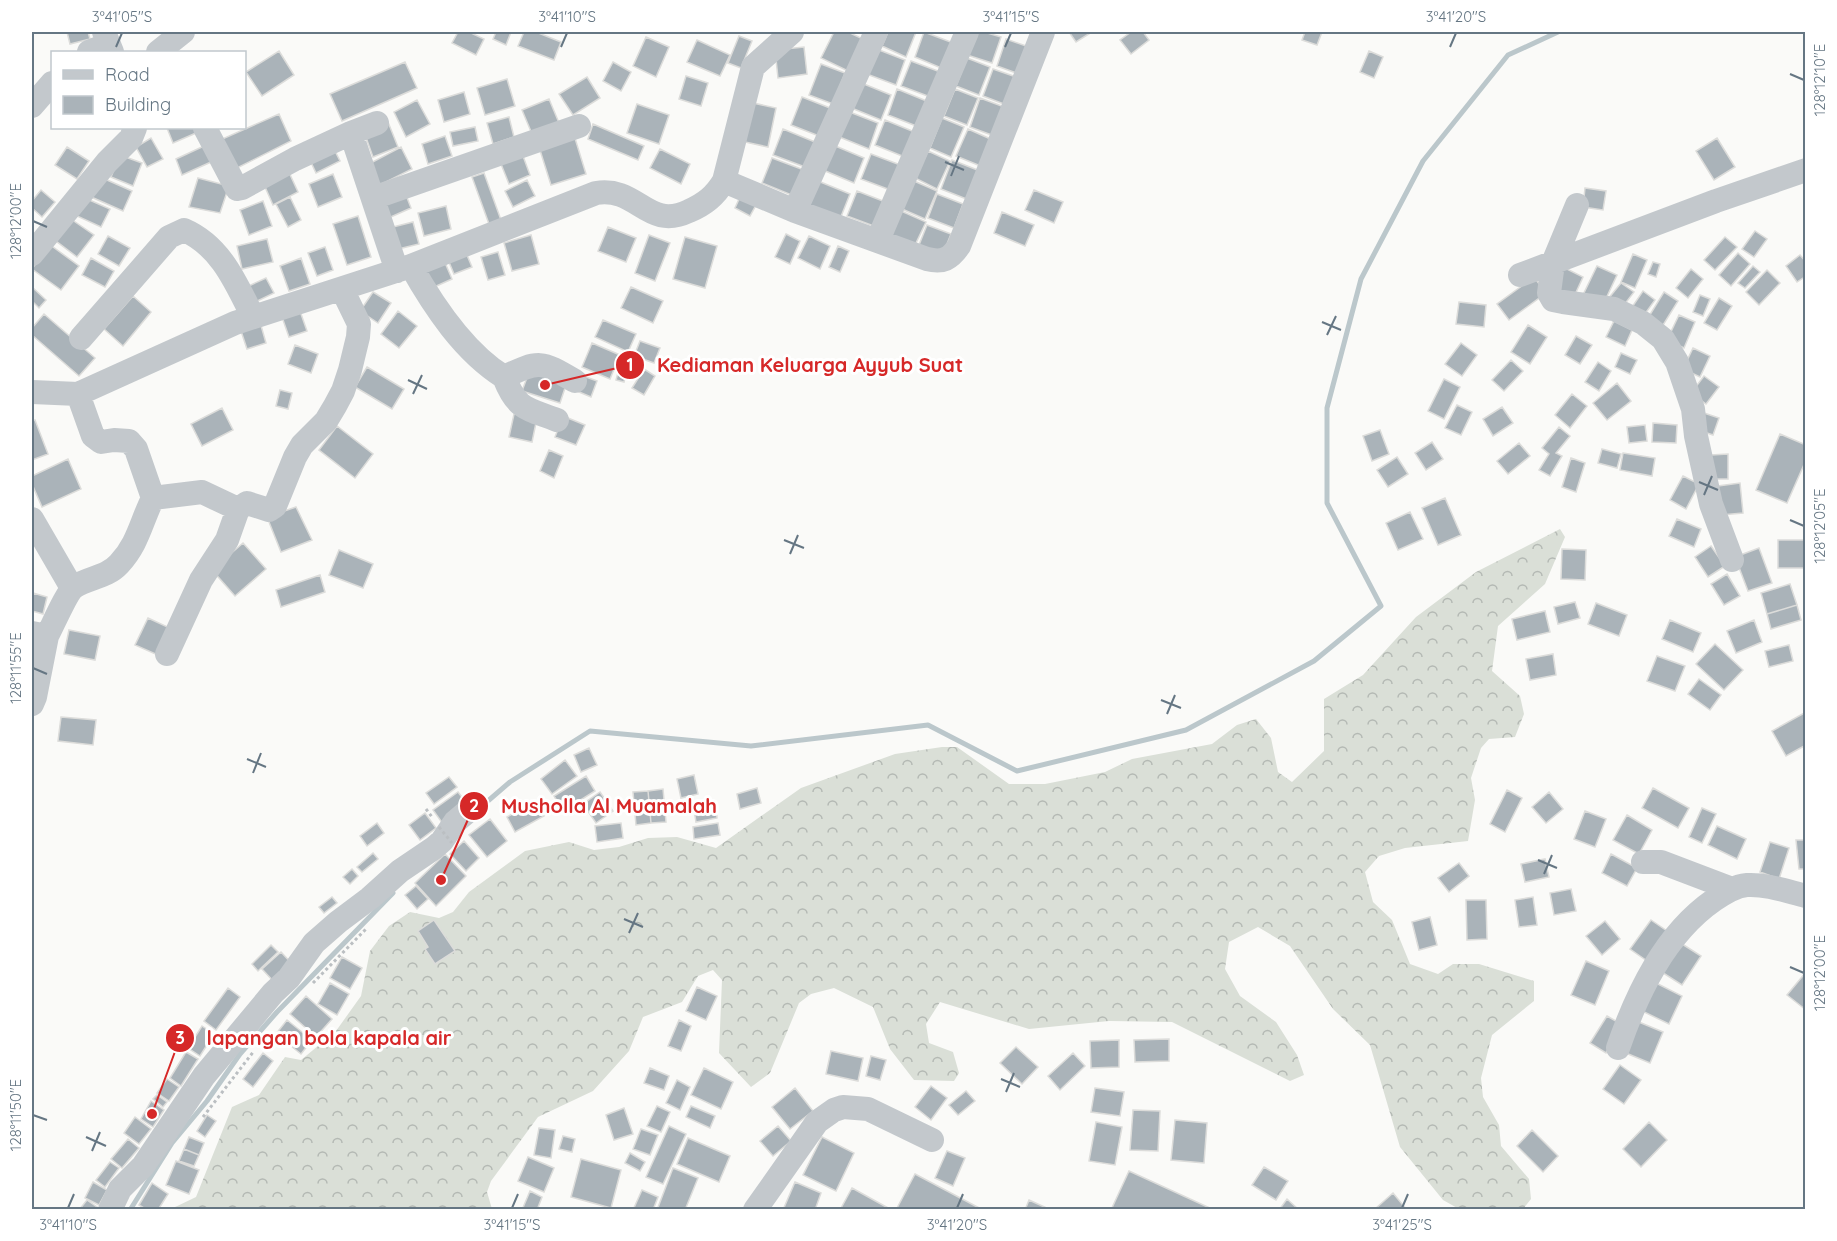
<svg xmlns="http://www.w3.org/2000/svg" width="1837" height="1241" font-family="Quicksand,sans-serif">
<defs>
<pattern id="forest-crowns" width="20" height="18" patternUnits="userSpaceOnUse" patternTransform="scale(1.5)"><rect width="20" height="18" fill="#dadfd7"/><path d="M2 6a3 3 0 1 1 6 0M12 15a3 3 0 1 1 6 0" fill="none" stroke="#b4b9b4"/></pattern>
</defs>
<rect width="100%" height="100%" fill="#fafaf8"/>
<path fill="url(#forest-crowns)" d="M1560,529L1565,537L1545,584L1498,626L1492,671L1520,696L1524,714L1515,737L1489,739L1481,748L1471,778L1475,800L1468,841L1405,848L1379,856L1365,872L1373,902L1392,920L1410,964L1438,974L1453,964H1479L1534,981V1001L1492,1035L1481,1078L1483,1097L1499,1125L1501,1146L1529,1179L1531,1199L1523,1209H1459L1443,1200L1400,1147L1370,1045L1333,1009L1290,946L1258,927L1229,942L1225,969L1240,996L1276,1022L1297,1055L1304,1075L1290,1081L1172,1022L1109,1021L1029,1029L940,1002L926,1024L929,1043L953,1052L959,1073L954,1081L914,1080L890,1049L873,1007L834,988L811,994L799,1003L770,1073L751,1087L719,1053L722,980L713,970L698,976L682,1002L643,1017L629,1051L593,1091L538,1117L491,1181L487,1192L492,1209L169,1210L196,1197L232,1107L259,1095L285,1057L301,1060L336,1031L361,996L370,951L389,926L410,912L439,918L453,912L469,892L525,851L569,842L594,850L619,847L648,838L677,837L716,848L801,788L895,754L942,747H957L1009,784H1045L1105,772L1132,759L1212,744L1237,725L1256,719L1271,738L1278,772L1292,782L1324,751V699L1363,675L1416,617L1476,572Z"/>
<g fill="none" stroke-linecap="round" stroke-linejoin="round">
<path stroke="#bbc7cb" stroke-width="5" d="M474,813L510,782L590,731L751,746L928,725L1017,771L1186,730L1314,661L1381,606L1327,503V408L1361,279L1423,161L1508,55L1558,32
M130,1210L172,1143L207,1101L240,1054L277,1012L393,893"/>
</g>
<path fill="#aab3b9" stroke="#dcdcda" stroke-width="1.5" d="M67,32H88L90,39L70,44Z
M458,32H469L484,39L476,55L452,43Z
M496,32H511L506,45L493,39Z
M524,32H536L561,42L554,60L518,46Z
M834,32H848L863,39L848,71L821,58Z
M888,32H916L906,57L882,46Z
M924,32L956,44L946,70L915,57Z
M975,32H984L1001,37L992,63L967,55Z
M1069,32H1092L1076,42Z
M1131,32H1143L1149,40L1131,54L1120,40Z
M1305,32H1322L1317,45L1302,40Z
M739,36L752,41L741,68L728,63Z
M646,37L669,47L656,77L633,66Z
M1006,39L1029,47L1019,74L997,66Z
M697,40L730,55L720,76L687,62Z
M804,47L807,74L778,78L775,50Z
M874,48L905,60L896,85L864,73Z
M279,51L294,75L262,96L246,72Z
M1369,51L1383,57L1374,78L1360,72Z
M967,58L990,67L979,95L956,86Z
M911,61L943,73L933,98L901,86Z
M405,62L417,88L342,121L330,94Z
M613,62L631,72L621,91L603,81Z
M821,64L845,73L833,104L809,95Z
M993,69L1019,78L1009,106L983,96Z
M686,76L708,83L701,106L679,99Z
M587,77L600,98L573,115L559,94Z
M507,79L515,106L485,115L477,88Z
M859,82L891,95L881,120L849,107Z
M897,89L929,102L919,127L888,115Z
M955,89L978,98L967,125L944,116Z
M464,92L470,114L444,122L438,100Z
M802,97L830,108L819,136L791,125Z
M980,98L1007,108L997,137L970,127Z
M549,99L562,130L535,141L522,110Z
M417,100L430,124L406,137L394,112Z
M753,103L776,108L768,147L745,142Z
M637,104L669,115L659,144L627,133Z
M847,111L878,123L869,149L837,136Z
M279,114L291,141L235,169L220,140Z
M509,117L514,137L493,144L487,123Z
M942,118L964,127L951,157L930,148Z
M885,120L917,133L907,158L875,145Z
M388,122L398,147L373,157L364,132Z
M593,124L644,146L638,160L588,139Z
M475,127L478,141L453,146L450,132Z
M167,128H194L196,133L173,143Z
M783,129L815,142L805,167L773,155Z
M968,129L995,141L983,167L956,156Z
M574,135L586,174L551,185L539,147Z
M445,136L452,156L428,164L422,144Z
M151,138L163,159L147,167L136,147Z
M1717,138L1735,167L1714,180L1696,151Z
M833,145L864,158L854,183L823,170Z
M204,146L211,162L182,175L176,159Z
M67,147L89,161L77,179L55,165Z
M333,147L340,161L316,173L309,158Z
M401,147L412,169L376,187L365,166Z
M660,149L690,164L681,184L650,168Z
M928,151L950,161L937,189L915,178Z
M871,154L903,166L893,191L861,179Z
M120,155L142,163L133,186L111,177Z
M523,156L530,175L509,184L501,164Z
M772,158L804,170L794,196L762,183Z
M952,160L980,171L969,200L941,189Z
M287,168L298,192L273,205L262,180Z
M484,173L501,220L489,224L472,177Z
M333,174L342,197L318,207L309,184Z
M98,176L132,191L123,211L89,196Z
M198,178L229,186L220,213L189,207Z
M527,180L535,196L513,207L505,191Z
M818,181L850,194L840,219L808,207Z
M914,181L937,191L925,219L902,209Z
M1585,188L1606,191L1603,210L1583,207Z
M41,190L55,202L42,217L32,208V201Z
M404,190L411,208L384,220L376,202Z
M1034,190L1063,202L1054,223L1025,210Z
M857,191L888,203L879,228L847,216Z
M937,194L963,204L954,228L928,218Z
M290,197L301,220L288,227L276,204Z
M740,197L756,205L750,216L735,208Z
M85,198L110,209L101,227L77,216Z
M263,201L272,226L249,235L240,210Z
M446,206L451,229L424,236L418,213Z
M899,210L926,222L915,245L889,234Z
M1002,212L1034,225L1025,246L994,233Z
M358,216L371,257L347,265L333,224Z
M68,217L94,235L77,257L52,238Z
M413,222L419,244L394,250L389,228Z
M927,225L951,234L943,254L919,245Z
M608,227L636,238L626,262L598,251Z
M1755,231L1767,239L1754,257L1742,249Z
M786,234L800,241L790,264L775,257Z
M531,235L539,264L512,271L504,243Z
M649,235L670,243L655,281L635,273Z
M108,236L130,248L119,266L98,254Z
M809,236L830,246L820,269L798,258Z
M685,237L717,246L705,288L673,279Z
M1725,237L1737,247L1715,270L1704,260Z
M267,239L273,262L242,269L237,246Z
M49,244L79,266L61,290L32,269Z
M838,246L849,251L840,272L829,267Z
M325,247L333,270L317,276L308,253Z
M464,248L472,267L454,274L446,255Z
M498,252L505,275L488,280L481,257Z
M1738,253L1750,264L1731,286L1719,275Z
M1633,254L1647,260L1635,288L1621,282Z
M1800,255L1806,262V276L1797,282L1786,266Z
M91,258L114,271L105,287L82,275Z
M301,258L310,284L289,291L280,266Z
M443,258L452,279L432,288L422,267Z
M1653,262L1660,264L1656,277L1648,274Z
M1597,266L1617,275L1602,307L1582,297Z
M1753,266L1760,272L1745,288L1738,283Z
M1563,267L1583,277L1572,301L1551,291Z
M1691,269L1703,279L1688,298L1676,288Z
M1767,270L1780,283L1759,305L1746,292Z
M1534,277L1546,293L1509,320L1497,304Z
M266,278L274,293L249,305L242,289Z
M1621,283L1634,292L1621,309L1608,299Z
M32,287L46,300L39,308L32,301Z
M631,287L663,301L653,323L621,308Z
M1643,291L1655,300L1642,318L1630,310Z
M373,292L391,303L378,323L360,311Z
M1664,292L1678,301L1660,330L1646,321Z
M1700,295L1710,299L1703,316L1693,312Z
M133,296L151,312L123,346L104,329Z
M1719,298L1732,306L1717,330L1704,323Z
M1459,302L1486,305L1484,327L1456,324Z
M300,311L307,331L289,337L282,317Z
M398,311L417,326L399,348L381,334Z
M44,314L95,358L79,376L32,335V328Z
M1679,315L1695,322L1684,348L1667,340Z
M603,320L636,334L628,352L595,337Z
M1614,321L1632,330L1625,346L1606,337Z
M260,322L266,343L247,349L240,328Z
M1528,325L1547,337L1530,364L1511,352Z
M1576,336L1592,345L1580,364L1565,355Z
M640,341L660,348L654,363L634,356Z
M592,343L620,355L610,379L582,367Z
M1461,343L1477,355L1462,376L1445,364Z
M295,345L318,354L311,373L288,364Z
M1693,348L1710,356L1700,377L1683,369Z
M1621,353L1637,360L1630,374L1615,367Z
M622,358L629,359L624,382L616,380Z
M1511,360L1523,371L1504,391L1492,380Z
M1598,362L1611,371L1599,391L1585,382Z
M367,367L404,389L392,409L355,387Z
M531,367L568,379L560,403L522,391Z
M644,369L655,376L644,395L632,388Z
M578,374L597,381L591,397L572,389Z
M1704,376L1719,387L1706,404L1691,393Z
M1444,379L1460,387L1444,419L1428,411Z
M1617,383L1631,401L1607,420L1593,403Z
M280,390L292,393L288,409L276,406Z
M1572,394L1587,406L1570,428L1555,415Z
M1457,405L1472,412L1461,435L1445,428Z
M1502,407L1513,423L1493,436L1483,419Z
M222,408L233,430L202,446L191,424Z
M1704,413L1719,418L1713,435L1698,430Z
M514,414L537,418L532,442L509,437Z
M563,416L585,425L576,445L555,437Z
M35,420L48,454L32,460V421Z
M1653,423L1677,425L1676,443L1652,442Z
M1645,425L1647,441L1629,443L1627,427Z
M337,426L373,454L355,478L319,450Z
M1559,427L1570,436L1556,453L1562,456L1550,476L1539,470L1549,454L1542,448Z
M1380,430L1389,454L1372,461L1363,436Z
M1780,434L1806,445V460L1787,503L1756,490Z
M1432,442L1443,459L1426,470L1415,453Z
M1519,443L1530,456L1508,474L1497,461Z
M1602,449L1621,454L1617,468L1598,463Z
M549,450L563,456L554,478L540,471Z
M1623,453L1655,458L1652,476L1620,470Z
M1728,454V479H1711V455Z
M1397,457L1408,474L1388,487L1377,470Z
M1571,458L1585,463L1576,492L1562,487Z
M68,459L81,489L42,507L32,484V476Z
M1683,476L1699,484L1686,509L1670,500Z
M1740,483L1743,513L1721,515L1718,486Z
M1445,498L1461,535L1438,545L1422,508Z
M296,507L312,540L281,552L267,517Z
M1410,512L1423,539L1398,550L1386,523Z
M1677,519L1701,529L1694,547L1669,536Z
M1778,540H1806V568H1778Z
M243,543L266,569L235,596L212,570Z
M1711,546L1725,566L1708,577L1695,557Z
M1759,548L1772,583L1748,591L1735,557Z
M1562,549L1586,550L1585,580L1561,579Z
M339,550L373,564L363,588L329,575Z
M1727,574L1740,596L1724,605L1711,584Z
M320,575L325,592L281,607L276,590Z
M1790,584L1797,605L1767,614L1761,593Z
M33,593L47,597L43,614L32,611Z
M1575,602L1580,618L1558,624L1554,607Z
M1596,603L1627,615L1619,636L1588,624Z
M1797,605L1801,620L1771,629L1767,614Z
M1545,611L1550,632L1517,640L1512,619Z
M148,618L172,629L160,656L135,645Z
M1670,620L1701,633L1693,652L1662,639Z
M1754,620L1762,642L1736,653L1727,631Z
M69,630L100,636L95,660L64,654Z
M1715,644L1743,670L1724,690L1696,664Z
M1789,645L1793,661L1769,667L1765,651Z
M1553,654L1556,675L1530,680L1526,659Z
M1657,656L1685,666L1675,691L1647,681Z
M1699,679L1721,695L1710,710L1688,694Z
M1806,712V745L1786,756L1772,731Z
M61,717L96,720L93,745L58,741Z
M589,748L597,765L581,772L574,755Z
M565,760L577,776L552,794L541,779Z
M694,775L698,794L681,798L677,779Z
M586,776L595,791L563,811L554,796Z
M449,777L457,787L434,804L426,793Z
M757,788L761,803L740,809L737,794Z
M1653,788L1689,808L1678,828L1642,808Z
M663,789L666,822L651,823L648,791Z
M1507,790L1522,798L1505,832L1490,824Z
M648,791L651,823L636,825L633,792Z
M458,792L468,805L443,824L433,810Z
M600,792L613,811L596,823L583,804Z
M1549,792L1563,809L1546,823L1532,807Z
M536,801L544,816L515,832L507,817Z
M716,807L717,818L696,822L694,810Z
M1702,808L1716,814L1702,843L1689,837Z
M1585,811L1606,819L1595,847L1574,839Z
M425,813L436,828L420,840L409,825Z
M1627,815L1652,830L1639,854L1613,840Z
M490,819L507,841L487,857L469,835Z
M377,823L384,833L367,846L360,836Z
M621,823L623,838L597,842L595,826Z
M718,823L720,835L694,839L693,827Z
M1717,826L1746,839L1737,859L1708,845Z
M1796,840H1806V869H1799Z
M464,841L479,858L466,871L450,854Z
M1770,842L1789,848L1779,879L1760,872Z
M373,853L378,859L362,872L357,867Z
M445,854L466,876L436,906L415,883Z
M1611,854L1637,868L1627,886L1602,873Z
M1545,859L1549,877L1525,882L1521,864Z
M1459,863L1469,876L1449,892L1438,878Z
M352,869L358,876L350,884L343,877Z
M416,886L428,899L417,909L405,895Z
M1571,889L1576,911L1554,915L1550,893Z
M332,897L337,903L324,913L319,907Z
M1533,897L1537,925L1519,927L1515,900Z
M1466,900H1486L1487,939L1467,940Z
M1430,917L1437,945L1419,950L1412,922Z
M434,920L455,951L435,964L425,949L428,947L418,931Z
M1651,920L1670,933L1650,963L1630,949Z
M1605,921L1620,939L1602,955L1586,936Z
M1679,942L1701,956L1682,985L1660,971Z
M271,945L278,952L258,971L252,964Z
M281,952L294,966L275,983L262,969Z
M342,957L362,968L350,989L330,978Z
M1586,961L1609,971L1595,1005L1571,995Z
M1806,972V1010L1787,995Z
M1654,982L1682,996L1669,1024L1640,1010Z
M330,983L349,994L337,1015L318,1004Z
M697,987L717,996L706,1020L686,1011Z
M228,988L240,997L216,1030L204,1021Z
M306,996L332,1019L316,1037L290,1014Z
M1607,1016L1623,1025L1606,1053L1590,1043Z
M287,1020L312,1040L301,1054L276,1034Z
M679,1020L691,1026L681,1051L668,1046Z
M1634,1020L1663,1032L1650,1063L1621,1051Z
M202,1026L214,1034L200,1056L188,1048Z
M1169,1039V1061L1135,1062L1134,1040Z
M1119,1040V1067L1091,1068L1090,1041Z
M1016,1047L1038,1067L1022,1084L1000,1063Z
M831,1051L863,1058L858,1081L826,1074Z
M186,1052L198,1059L181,1086L170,1078Z
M263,1053L273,1061L253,1087L243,1079Z
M1073,1053L1085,1066L1060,1090L1048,1076Z
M871,1056L886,1060L880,1080L866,1076Z
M1620,1065L1641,1080L1624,1104L1603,1089Z
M650,1068L669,1076L664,1090L644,1083Z
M704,1068L733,1082L721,1109L691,1095Z
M167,1079L179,1087L169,1101L157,1093Z
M677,1080L690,1087L680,1110L666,1103Z
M931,1086L947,1098L931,1120L915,1107Z
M795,1088L813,1111L790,1129L772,1107Z
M1095,1088L1124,1092L1120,1116L1091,1112Z
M966,1091L975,1101L958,1115L949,1105Z
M157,1095L167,1102L163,1107L153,1099Z
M151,1101L164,1110L153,1127L141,1119Z
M657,1106L670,1112L661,1132L647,1126Z
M691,1106L715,1116L710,1128L686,1117Z
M624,1108L633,1134L614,1140L606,1115Z
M1133,1110L1160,1111L1158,1151L1130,1150Z
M207,1115L216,1121L205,1137L197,1131Z
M135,1117L151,1129L139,1144L124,1133Z
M1175,1120L1207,1123L1204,1163L1171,1160Z
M1096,1122L1122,1127L1115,1165L1089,1161Z
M1649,1122L1667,1140L1641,1167L1623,1149Z
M669,1126L686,1134L663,1184L646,1177Z
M778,1126L791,1141L773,1156L760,1141Z
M539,1128L555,1130L551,1158L534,1155Z
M641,1129L658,1135L650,1155L633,1149Z
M1532,1130L1558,1156L1543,1172L1517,1146Z
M563,1136L575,1139L572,1152L559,1149Z
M189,1137L204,1143L199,1155L184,1149Z
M822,1137L854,1153L836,1191L803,1175Z
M688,1138L730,1156L719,1182L677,1164Z
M128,1139L139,1148L122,1168L111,1159Z
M184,1149L199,1155L194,1166L179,1161Z
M947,1151L965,1158L953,1186L935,1178Z
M630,1153L645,1162L640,1171L625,1163Z
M528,1157L554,1168L544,1192L518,1181Z
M581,1159L621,1170L611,1208L571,1197Z
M176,1161L199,1170L189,1194L166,1185Z
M110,1162L119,1168L105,1187L96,1180Z
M1264,1167L1288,1181L1276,1200L1252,1185Z
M673,1168L698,1178L685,1210H657Z
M1129,1171L1212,1209V1210H1111Z
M915,1174L983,1210H896Z
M93,1182L107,1190L99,1205L85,1198Z
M795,1182L821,1193L815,1210H783Z
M152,1183L168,1194L158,1210H147L139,1205Z
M852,1188L890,1209V1210H840Z
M642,1190L658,1197L653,1210H633Z
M530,1191L542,1197L537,1210H522Z
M1393,1193L1407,1210H1376L1375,1209Z
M1287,1199L1299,1210H1279Z
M87,1200L97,1207L95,1210H79Z
M1029,1200L1051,1210H1025Z"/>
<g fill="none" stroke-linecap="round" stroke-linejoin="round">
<path stroke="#bbbfc2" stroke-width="3" stroke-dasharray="3 3" stroke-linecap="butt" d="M426,809L432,817
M313,983L367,928
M203,1117L254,1051"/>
<path stroke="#c3c8cc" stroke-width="24" d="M104,32L112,52
M89,52L109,44
M158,52L183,32
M32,106L52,83
M205,128L237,189L242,188L295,159L351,133L397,271
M351,133L377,123
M724,181L795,211L927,259C943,263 950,259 959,246L1043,32
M373,198L579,126
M1577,205L1553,263L1549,293L1553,300L1563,302L1614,309L1643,323L1663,339L1677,362L1693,409L1696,436L1711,504L1732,560
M795,211L876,32
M878,240L967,32
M32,254L107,162L131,138L135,128
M411,266C434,307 464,352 504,377C540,360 541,361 575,381
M1520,275L1716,201L1806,170
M81,338L169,237L184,230C221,246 236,283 253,317
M504,377C517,410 526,408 557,420
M32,392L78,394L235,323L411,266L596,193C638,186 647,231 689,211C705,204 715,196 724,181L753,67L792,32
M153,498L202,492L238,509
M32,519L72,588
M32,633L47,636L35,697L32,704
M47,636C52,627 67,592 74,587C89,577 106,578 119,564C138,544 141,522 153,498L136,449L129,441L114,440L101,442L93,436L78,394
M167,654L201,580L227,540L238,509L247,503L269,510L275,506L295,457L302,445L326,421L335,406L343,391L350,370L358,337L359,324L342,289
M1643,862H1661L1732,889
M1618,1048C1637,993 1665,934 1714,900C1724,893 1735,886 1747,885C1767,884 1786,891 1806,896
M110,1210L120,1189L143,1166L204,1076L273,993L289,978L314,943L338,922L370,898L400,871L434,848L442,841L455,822L468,811
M755,1210L817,1122L834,1110L843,1107L868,1109L932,1140"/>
<path stroke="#bbbfc2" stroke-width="3" stroke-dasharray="3 3" stroke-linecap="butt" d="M439,827L452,843"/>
</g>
<path fill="none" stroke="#657683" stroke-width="2" d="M116,47L122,33M561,47L567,33M1005,47L1011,33M1450,47L1456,33M1790,74L1804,80M945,162L964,170M951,176L959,156M33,221L47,227M1322,322L1341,330M1327,335L1336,316M408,380L427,389M413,394L422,375M1699,482L1718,490M1704,495L1712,476M1790,520L1804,526M784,540L804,548M790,554L798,535M33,668L47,674M1161,700L1181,708M1167,714L1175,695M247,759L266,767M253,773L261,753M1538,860L1557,868M1544,874L1552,855M624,919L643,927M629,933L638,913M1790,967L1804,973M1001,1079L1020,1087M1006,1092L1014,1073M33,1115L47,1120M86,1137L106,1146M92,1151L100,1132M68,1208L74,1194M512,1208L518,1194M957,1208L963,1194M1402,1208L1408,1194"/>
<path fill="none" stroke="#d62828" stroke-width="2" d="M545 385L630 365M441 880L474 806M152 1114L180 1038"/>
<g fill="#d62828" stroke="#fff" stroke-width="2">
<circle cx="545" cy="385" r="6"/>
<circle cx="441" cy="880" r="6"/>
<circle cx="152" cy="1114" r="6"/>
<circle cx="630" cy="365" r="15"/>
<circle cx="474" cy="806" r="15"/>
<circle cx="180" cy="1038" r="15"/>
</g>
<g font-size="18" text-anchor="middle" font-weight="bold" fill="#fff">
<text x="630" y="371">1</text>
<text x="474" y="812">2</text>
<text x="180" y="1044">3</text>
</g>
<g font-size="20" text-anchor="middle" font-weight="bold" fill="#d62828" stroke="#fff" stroke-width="6" stroke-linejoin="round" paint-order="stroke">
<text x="810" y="372">Kediaman Keluarga Ayyub Suat</text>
<text x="609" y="813">Musholla Al Muamalah</text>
<text x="329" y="1045">lapangan bola kapala air</text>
</g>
<rect width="1837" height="1241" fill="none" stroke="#ffffff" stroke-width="66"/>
<rect x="51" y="51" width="195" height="78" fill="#ffffff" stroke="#c1c8cd" stroke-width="1.5"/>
<rect x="63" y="70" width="30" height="9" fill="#c3c8cc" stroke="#c1c8cd" stroke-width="1.5"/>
<text x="105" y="81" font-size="18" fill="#657683">Road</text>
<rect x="63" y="96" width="30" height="18" fill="#aab3b9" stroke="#c1c8cd" stroke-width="1.5"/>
<text x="105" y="111" font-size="18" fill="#657683">Building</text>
<rect x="33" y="33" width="1771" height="1175" fill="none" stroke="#657683" stroke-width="2"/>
<g font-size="15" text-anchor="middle" fill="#657683">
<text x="122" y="22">3°41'05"S</text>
<text x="567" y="22">3°41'10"S</text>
<text x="1011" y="22">3°41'15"S</text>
<text x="1456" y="22">3°41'20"S</text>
<text transform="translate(1820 80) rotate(-90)" y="5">128°12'10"E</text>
<text transform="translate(16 221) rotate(-90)" y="5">128°12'00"E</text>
<text transform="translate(1820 526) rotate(-90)" y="5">128°12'05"E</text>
<text transform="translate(16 668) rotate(-90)" y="5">128°11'55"E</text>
<text transform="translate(1820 973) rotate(-90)" y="5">128°12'00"E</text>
<text transform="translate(16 1115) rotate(-90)" y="5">128°11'50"E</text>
<text x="68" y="1230">3°41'10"S</text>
<text x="512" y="1230">3°41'15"S</text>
<text x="957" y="1230">3°41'20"S</text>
<text x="1402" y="1230">3°41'25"S</text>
</g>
</svg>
